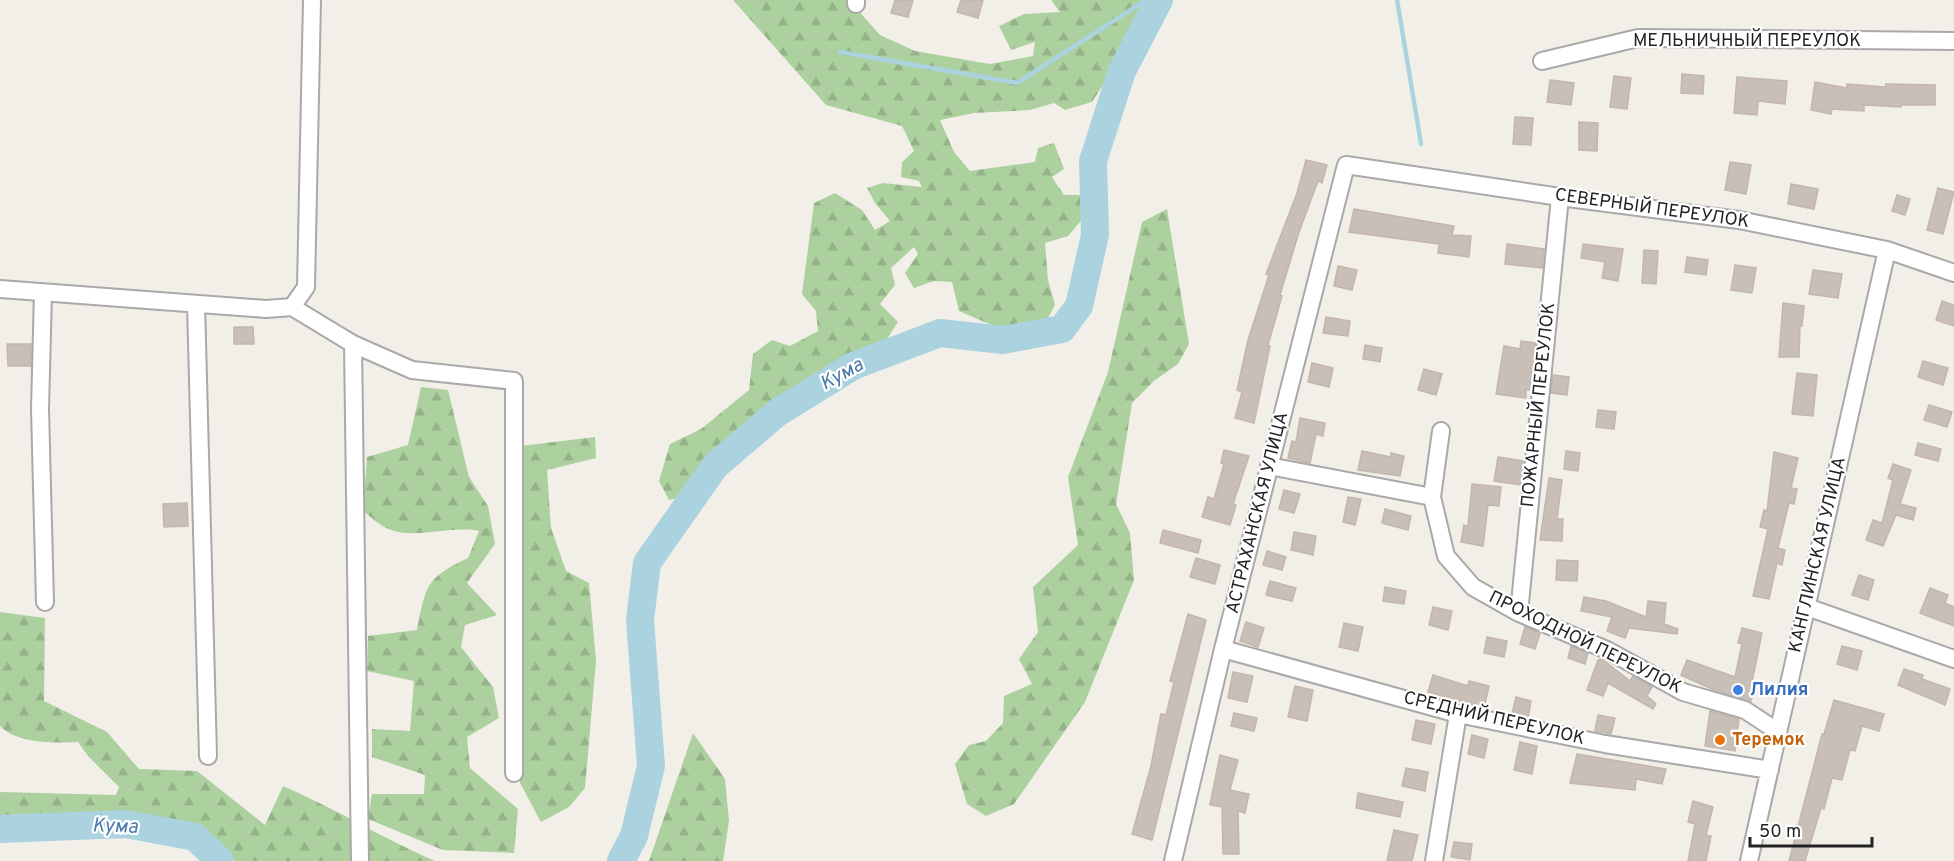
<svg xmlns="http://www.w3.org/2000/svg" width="1954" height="861" font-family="Overpass,sans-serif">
<defs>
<pattern id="forest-firs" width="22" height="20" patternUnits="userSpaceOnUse" patternTransform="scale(1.5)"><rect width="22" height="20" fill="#add19e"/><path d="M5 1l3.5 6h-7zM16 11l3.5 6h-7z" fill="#95b388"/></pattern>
</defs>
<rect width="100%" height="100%" fill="#f2efe9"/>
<path fill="url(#forest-firs)" d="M733,0H849L880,35L915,51L990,64L1033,56L1035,42L1011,50L999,26L1024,14L1060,12L1051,0H1148L1124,37L1112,71L1092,102L1065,110L1054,103L1030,110L974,113L940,120L954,152L970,171L1035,162L1038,148L1054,143L1064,169L1052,177L1064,195H1081L1086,215L1068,236L1045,243L1048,280L1055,305L1048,318L1003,330L959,311L952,282L934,281L914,288L905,273L918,254L914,247L891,268L895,285L880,304L898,322L887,339L772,403L714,451L683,497L669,500L659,481L670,444L701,429L749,390L753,354L772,340L790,346L818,331L816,311L802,294L814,203L835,193L862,210L875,230L890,221L875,203L867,188L883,183L922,187L919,181L901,177L902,162L914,151L902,126L826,105Z
M1167,209L1189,344L1178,364L1154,381L1132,403L1116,504L1130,533L1134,580L1085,702L1014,804L986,816L967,804L955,764L969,745L986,741L1003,723L1004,696L1032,684L1019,659L1038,632L1033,587L1078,545L1068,477L1108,372L1142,222Z
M421,387L448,390L469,477L488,506L495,544L467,583L497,615L465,625L461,647L493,687L499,718L467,737L470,768L518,809L514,853L443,850L368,819L372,794H424L425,775L372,757V729L410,731L414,681L367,671L368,636L417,630C426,585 426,578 468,558L479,531C449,525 414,541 386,528C378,524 370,516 363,511L367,457L408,445Z
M595,437L596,458L547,470L551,528L566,571L589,583L596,661L585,788L569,807L541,822L520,783L521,446Z
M0,612L45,618L44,701L107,732L139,769L197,771L265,825L283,786C335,808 383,839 435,861H235L199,828L122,813L0,815V792L116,795L119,787L88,756L78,742C54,743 18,744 0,726Z
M693,733L725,779L729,821L723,861H649Z"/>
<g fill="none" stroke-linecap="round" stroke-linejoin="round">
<path stroke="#aad3df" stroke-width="4.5" d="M1397,0L1421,144
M840,52L1017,83L1146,0"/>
<path stroke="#aad3df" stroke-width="28" d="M0,829L126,824L195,837L220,861
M621,861L634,836L651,766L640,620L647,563L715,466L777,413L853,366L940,333L1003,340L1062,329L1079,306L1095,235L1093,161L1122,71L1159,0"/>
</g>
<path fill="#c7bfb8" stroke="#c4b6ab" stroke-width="1.5" d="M895,0H913L908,17L891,13Z
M961,0H983L978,18L957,12Z
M1682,74L1704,76L1703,94L1681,93Z
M1614,76L1631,78L1627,109L1610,107Z
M1737,77L1787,81L1785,104L1758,101L1757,115L1734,113Z
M1550,80L1574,83L1571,105L1547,102Z
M1815,82L1847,88V84L1885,87L1886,84L1935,85V105H1901V107L1864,105V111L1832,109L1831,114L1811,110Z
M1515,117L1533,118L1531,145L1513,144Z
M1579,122L1598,123L1597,151L1579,150Z
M1306,160L1327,165L1322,183L1318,181L1299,232L1280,295L1282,296L1268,345L1270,346L1254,423L1235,418L1242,392L1237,390L1248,340L1269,275L1266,274L1297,193Z
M1730,162L1751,165L1746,194L1725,190Z
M1791,184L1818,189L1814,209L1788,204Z
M1938,188L1954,192L1943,234L1927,230Z
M1897,195L1910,199L1905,215L1892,211Z
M1354,209L1454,226L1452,235L1471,236L1469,257L1438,253L1439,244L1349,232Z
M1507,244L1544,249L1542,268L1505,264Z
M1583,244L1623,249L1618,281L1602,278L1605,262L1581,258Z
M1644,250L1658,251L1656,284L1642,283Z
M1687,257L1708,260L1706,275L1685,272Z
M1735,265L1756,268L1752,293L1731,290Z
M1338,266L1357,270L1352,290L1334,286Z
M1813,270L1842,274L1838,298L1809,294Z
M1942,301L1954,305V326L1936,320Z
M1783,303L1804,306L1802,326L1800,325L1799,357H1779Z
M1326,317L1350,321L1348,336L1323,333Z
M234,327H253L254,344H234Z
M1521,341L1535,343L1530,390H1526V398L1496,394L1504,346L1520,349Z
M7,344H31V366H8Z
M1365,345L1382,348L1380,362L1363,359Z
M1923,361L1948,368L1943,385L1918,377Z
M1312,363L1333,368L1329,387L1308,382Z
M1424,369L1442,374L1436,395L1418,390Z
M1797,373L1817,375L1813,416L1792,414Z
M1553,375L1569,377L1567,395L1551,393Z
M1929,405L1952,412L1947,427L1924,420Z
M1598,410L1616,412L1614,429L1596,427Z
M1300,418L1325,423L1323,436L1316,434L1310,463L1288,458L1292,441L1296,442Z
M1918,443L1941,449L1938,461L1915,455Z
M1224,450L1249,456L1233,504L1236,505L1230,525L1202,517L1208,497L1214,499L1224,464L1221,463Z
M1362,451L1391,457V453L1404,456L1400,476L1358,470Z
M1566,451L1580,453L1578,471L1564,469Z
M1774,452L1798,458L1791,488L1797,489L1794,504L1789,503L1778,548L1785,550L1782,565L1777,563L1769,599L1753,596L1768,529L1760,527L1764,510L1767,511Z
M1498,457L1523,461L1521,485L1494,481Z
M1893,464L1911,470L1900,504L1916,508L1913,520L1896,515L1883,546L1866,540L1873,520L1882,523L1893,480L1888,478Z
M1549,478L1562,480L1557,519H1563L1562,541L1540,540Z
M1472,484L1501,487L1499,506L1488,505L1483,546L1461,542L1464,525L1468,526Z
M1284,490L1300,494L1294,513L1279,509Z
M1348,497L1361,499L1355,525L1343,522Z
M187,503L188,526L164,527L163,504Z
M1385,509L1411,516L1408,530L1382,523Z
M1163,530L1201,540L1198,553L1160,543Z
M1294,532L1316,536L1313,555L1291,550Z
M1267,551L1286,557L1282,570L1263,565Z
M1196,558L1220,565L1215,584L1190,577Z
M1557,560L1578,561L1577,581L1556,580Z
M1859,575L1874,580L1868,600L1852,595Z
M1270,581L1296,588L1292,601L1266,595Z
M1385,587L1406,591L1404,604L1383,601Z
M1930,588L1948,595L1945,603L1954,607V626L1920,613Z
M1584,597L1606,601L1646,617L1648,601L1666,603L1664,624L1678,629L1677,634L1629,628L1625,638L1607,631L1612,617L1581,611Z
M1433,607L1452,611L1448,630L1429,625Z
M1188,614L1206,620L1152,840L1132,834L1151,766L1161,714L1166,715L1174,682L1170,681Z
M1246,622L1264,628L1258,647L1240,641Z
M1344,623L1363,627L1358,651L1339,647Z
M1525,627L1540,633L1535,649L1520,644Z
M1742,628L1762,633L1752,682L1756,683L1751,701L1714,690L1681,675L1687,660L1735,677L1742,644L1738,643Z
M1487,637L1507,641L1504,657L1484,653Z
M1571,646L1588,653L1585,664L1568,658Z
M1842,646L1862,651L1857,670L1837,664Z
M1602,659L1630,681L1633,676L1652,687L1647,696L1656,704L1653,709L1608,683L1603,696L1587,690L1598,660Z
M1904,669L1923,675L1922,679L1950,689L1945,705L1898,685Z
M1233,672L1253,676L1247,702L1228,698Z
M1433,675L1468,686L1469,681L1489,686L1484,708L1428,692Z
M1295,686L1313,690L1307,721L1288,717Z
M1516,697L1531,701L1528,718L1512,714Z
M1834,700L1884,714L1879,731L1862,726L1855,751L1850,750L1842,780L1832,778L1824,809L1821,808L1805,861H1789L1822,734H1824Z
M1710,711L1739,719L1735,751L1705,746Z
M1234,713L1257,718L1254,731L1231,726Z
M1598,715L1615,718L1611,734L1595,731Z
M1416,720L1435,724L1431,744L1412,740Z
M1472,735L1488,739L1484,758L1468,754Z
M1520,742L1537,746L1532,774L1514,770Z
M1577,754L1666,769L1662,784L1636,779L1635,790L1570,783Z
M1220,755L1238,760L1230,790L1249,794L1245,813L1238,811L1239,854H1223L1222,807L1210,805Z
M1406,768L1428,772L1425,791L1402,786Z
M1358,793L1403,802L1400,817L1356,808Z
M1693,801L1713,807L1706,835L1711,836L1706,861H1688L1695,824L1688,822Z
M1394,830L1418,835L1412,861H1387Z
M1454,842L1472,844L1470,860L1451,857Z"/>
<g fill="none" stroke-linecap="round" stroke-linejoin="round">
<defs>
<path id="minor" d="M856,4V0
M1542,61L1638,38L1954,41
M0,289L266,309L292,307L306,287L312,0
M43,292L40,409L45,602
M196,304L208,756
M292,307L353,344L360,861
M353,344L412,370L514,381V773
M1269,466L1432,497L1446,556L1473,587L1519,613L1607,650L1683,692L1745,710L1777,731
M1432,497L1441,431
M1807,607L1954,659
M1519,613L1560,197
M1223,649L1458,714L1605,744L1770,770
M1173,861L1223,649L1346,165L1560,197L1739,220L1887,250L1954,273
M1434,861L1458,714
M1749,861L1887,250"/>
</defs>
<use href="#minor" stroke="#a9a9a9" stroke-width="20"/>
<use href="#minor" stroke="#fff" stroke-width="16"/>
</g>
<circle fill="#3f7fe0" stroke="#fff" stroke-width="2" cx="1738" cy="690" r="6"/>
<circle fill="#e8710a" stroke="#fff" stroke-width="2" cx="1720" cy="740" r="6"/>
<g text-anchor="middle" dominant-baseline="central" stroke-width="4.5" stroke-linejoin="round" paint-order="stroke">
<g font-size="18" fill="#222" stroke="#fff">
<text x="1747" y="41">МЕЛЬНИЧНЫЙ ПЕРЕУЛОК</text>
<text transform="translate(1652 209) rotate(8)">СЕВЕРНЫЙ ПЕРЕУЛОК</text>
<text transform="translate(1539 405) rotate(-84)">ПОЖАРНЫЙ ПЕРЕУЛОК</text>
<text transform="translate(1258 513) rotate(-76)">АСТРАХАНСКАЯ УЛИЦА</text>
<text transform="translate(1818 555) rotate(-77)">КАНГЛИНСКАЯ УЛИЦА</text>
<text transform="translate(1585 643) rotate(26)">ПРОХОДНОЙ ПЕРЕУЛОК</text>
<text transform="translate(1494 719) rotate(13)">СРЕДНИЙ ПЕРЕУЛОК</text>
</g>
<g font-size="18" font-weight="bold" fill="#366cbe" stroke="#fff" text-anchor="start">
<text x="1750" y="690">Лилия</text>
</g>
<g font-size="18" font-weight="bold" fill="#c56008" stroke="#fff" text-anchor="start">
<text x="1732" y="740">Теремок</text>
</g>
<g font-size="20" font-style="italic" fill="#4a7aab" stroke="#fff">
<text transform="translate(842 375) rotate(-29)">Кума</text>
<text transform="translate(115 827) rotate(2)">Кума</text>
</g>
</g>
<path d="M1750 837v9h122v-9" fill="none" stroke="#222222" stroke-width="3"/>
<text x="1759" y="837" font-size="18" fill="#222222" stroke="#ffffff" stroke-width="4.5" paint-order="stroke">50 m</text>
</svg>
